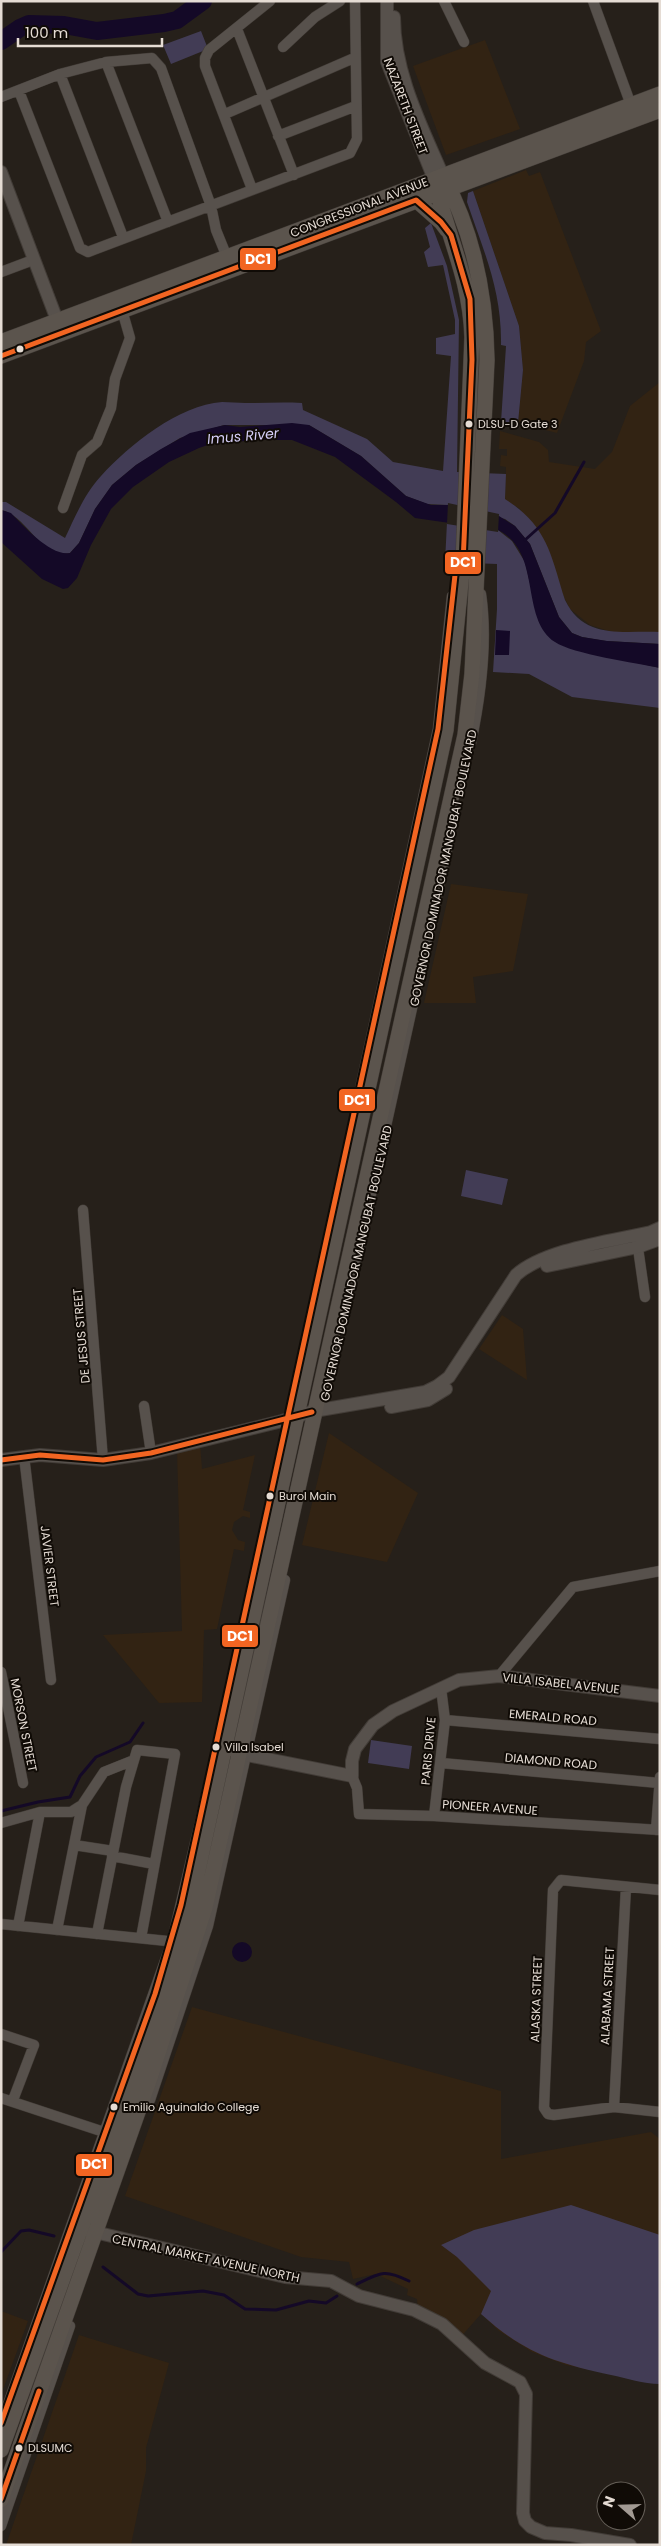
<svg xmlns="http://www.w3.org/2000/svg" width="661" height="2546" font-family="Poppins,sans-serif">
<rect width="100%" height="100%" fill="#26201a"/>
<path fill="#322313" d="M485,40L520,129L446,155L413,66Z
M526,170L529,176L540,172L601,331L586,342L584,361L557,433L518,423L523,370L519,326L473,191Z
M660,382V632L615,633L590,625L570,609L520,509L505,500L506,467L500,466L501,455L507,456V449H499L500,431L539,442L548,450L549,462L595,469L612,452L630,406Z
M451,884L528,894L513,971L473,977L476,1003H424Z
M502,1315L523,1329L527,1380L479,1349Z
M329,1433L418,1493L387,1562L302,1545Z
M200,1444L202,1469L255,1455L243,1510L250,1512V1518L243,1516L234,1522L232,1530L238,1540L245,1542L244,1551L234,1549L217,1629L204,1630L202,1702L159,1703L103,1635L182,1631L177,1450Z
M192,2007L501,2091V2159L651,2132L660,2139V2384L566,2365L532,2352L499,2331L481,2314L458,2340L418,2311L417,2299L407,2295L408,2289L376,2274L353,2279L349,2262L301,2257L125,2196Z
M1,2311L28,2321L1,2395Z
M79,2335L169,2363L146,2448V2471L131,2545H6Z"/>
<path fill="#423c55" d="M201,31L208,49L171,64L163,45Z
M473,191L519,326L523,370L518,423L501,422L506,346L501,345C502,291 484,252 467,202L468,193Z
M431,223L447,266L459,320L457,472L506,474L505,499C548,526 551,556 565,600C585,641 624,630 660,632V644L606,641L582,637L572,633L559,617L530,544L515,526L505,519L448,505L427,504L406,496L361,456L309,425H224L180,438L136,465L112,485L95,509L79,543L70,553C41,560 26,514 1,510V502H6L65,538C75,517 85,493 101,476C129,445 179,405 222,402C230,402 238,403 245,403C264,403 283,402 302,403L303,410L367,439L393,462L443,471L451,356L436,354V338L455,334V320L443,265L428,267L424,252L430,247L425,228Z
M447,522L498,530L512,541L525,562L539,622L547,634L570,648L660,668V708L572,697L529,674L493,672L497,609V564L445,562Z
M466,1170L508,1179L502,1205L461,1196Z
M371,1740L412,1746L409,1769L368,1763Z
M571,2205L660,2235V2384C643,2384 627,2378 611,2375C555,2363 524,2353 481,2314L491,2291L457,2257L441,2245L474,2230Z"/>
<path fill="#140927" d="M292,423L309,425L361,456L406,496L431,505H448L499,516L515,526L530,544L559,617L572,633L582,637L607,641L660,644V668C637,663 572,654 555,642C519,618 543,552 498,530L415,518L396,502L335,457L292,440H256L211,444L199,448L169,462L133,487L111,509L91,545L77,578L68,588L63,589L42,579L1,542V510L11,513C23,526 52,557 70,553L79,543L95,509L112,485L136,465L161,449L190,433L225,425L240,427Z
M496,630L510,631L509,655H495Z
M232 1952a10 10 0 1 1 20 0a10 10 0 1 1-20 0Z"/>
<path fill="#26201a" d="M448,503L499,514L498,532L447,524Z"/>
<g fill="none" stroke-linecap="round" stroke-linejoin="round">
<path stroke="#140927" stroke-width="3" d="M525,540L555,513L584,462
M1,1811L38,1802L70,1797L80,1776L96,1757L130,1742L143,1723
M1,2252L21,2231L29,2230L54,2236
M103,2267L138,2294L148,2296L203,2291L224,2295L245,2309L276,2310L309,2301L326,2303L337,2296
M357,2284C381,2272 385,2269 409,2281"/>
<path stroke="#140927" stroke-width="18" d="M1,41L20,28L29,24L64,25L97,31L164,23L177,20L203,1"/>
<defs>
<path id="minor" d="M444,1L464,42
M593,1L631,105
M237,29L294,175
M283,47L315,17L340,1
M106,62L168,222
M60,74L123,237
M19,91L80,248L88,252L350,153L357,139L355,1
M1,97L60,74L106,62L152,58L161,68L211,206L216,230L229,262
M225,114L354,58
M278,136L356,106
M252,189L205,66V58L209,50L270,1
M1,272L33,260
M63,508L82,455L97,442L111,408L115,379L130,338L122,310
M471,743C481,695 488,642 481,594
M357,1103L438,729L452,596
M83,1210L103,1460
M637,1241L645,1297
M352,1280L447,850
M144,1406L151,1453
M24,1456L51,1680
M1,1672L23,1783
M499,1676L573,1587L660,1571
M445,1720L660,1739
M441,1763L659,1783
M352,1776L357,1788L359,1814L434,1816L660,1830
M434,1816L445,1720L441,1688
M1,1823L40,1812H71L82,1805L104,1772L134,1760
M656,1830L660,1777
M74,1845L113,1851
M112,1856L154,1864
M660,1890L561,1880L553,1890L544,2108L548,2114L554,2115L614,2107L660,2112
M1,1924L177,1942
M18,1926L40,1812
M57,1930L82,1805
M97,1934L126,1787L137,1750L175,1754L141,1938
M1,2034L34,2045L13,2100
M1,2098L110,2134
M150,2100L208,1926L285,1580
M614,2107L626,1887
M1,2424L172,1941L213,1767
M1,2526L70,2326"/>
<path id="tertiary" d="M387,1V62L434,179
M394,17C394,73 421,125 443,176
M1,172L60,328
M547,1266L638,1247L660,1239
M391,1407L428,1400L446,1389
M1,1460L40,1455L103,1460L151,1453L282,1421L314,1411L425,1392L437,1386L449,1377L516,1275C545,1249 612,1241 651,1232L660,1228
M225,1748L247,1755L352,1776V1761L355,1749L373,1725L393,1711L459,1680L499,1676L660,1696
M86,2230L285,2277L331,2281L359,2296L414,2310L442,2324L485,2363L520,2382L526,2394L523,2513L525,2521L531,2527L545,2533L571,2535L630,2545"/>
<path id="secondary" d="M416,200L441,222L447,230
M1,342L660,94
M1,356L660,110
M1,2450L165,1995L190,1907L446,730L463,563L472,337C470,277 447,235 434,179
M1,2500L151,2075L205,1908L465,735L472,674L487,360C486,297 473,232 443,176"/>
</defs>
<use href="#minor" stroke="#423c37" stroke-width="11"/>
<use href="#tertiary" stroke="#423c37" stroke-width="14"/>
<use href="#secondary" stroke="#423c37" stroke-width="16"/>
<use href="#minor" stroke="#57514c" stroke-width="10"/>
<use href="#tertiary" stroke="#57514c" stroke-width="12"/>
<use href="#secondary" stroke="#5b544d" stroke-width="15"/>
<defs>
<path id="bus-1" d="M1,356L416,200L441,222L451,235L470,299L472,360L463,563L455,575L438,729L181,1905L155,1994L1,2423
M1,1460L40,1455L103,1460L151,1453L312,1412
M1,2499L39,2391"/>
</defs>
<use href="#bus-1" stroke="#100b06" stroke-width="9"/>
<use href="#bus-1" stroke="#f26522" stroke-width="5"/>
</g>
<g fill="#e5dcd4" stroke="#100b06" stroke-width="2">
<circle cx="20" cy="349" r="4.5"/>
<circle cx="469" cy="424" r="4.5"/>
<circle cx="270" cy="1496" r="4.5"/>
<circle cx="216" cy="1747" r="4.5"/>
<circle cx="114" cy="2107" r="4.5"/>
<circle cx="19" cy="2448" r="4.5"/>
</g>
<g text-anchor="middle" dominant-baseline="central" stroke-width="4" stroke-linejoin="round" paint-order="stroke">
<g font-size="11" fill="#e5dcd4" stroke="#100b06" text-anchor="start">
<text x="478" y="424">DLSU-D Gate 3</text>
<text x="279" y="1496">Burol Main</text>
<text x="225" y="1747">Villa Isabel</text>
<text x="123" y="2107">Emilio Aguinaldo College</text>
<text x="28" y="2448">DLSUMC</text>
</g>
<g font-size="12" fill="#e5dcd4" stroke="#100b06">
<text transform="translate(406 106) rotate(69)">NAZARETH STREET</text>
<text transform="translate(359 207) rotate(-21)">CONGRESSIONAL AVENUE</text>
<text transform="translate(443 868) rotate(-78)">GOVERNOR DOMINADOR MANGUBAT BOULEVARD</text>
<text transform="translate(356 1263) rotate(-77)">GOVERNOR DOMINADOR MANGUBAT BOULEVARD</text>
<text transform="translate(81 1336) rotate(-95)">DE JESUS STREET</text>
<text transform="translate(50 1566) rotate(83)">JAVIER STREET</text>
<text transform="translate(561 1683) rotate(6)">VILLA ISABEL AVENUE</text>
<text transform="translate(553 1717) rotate(5)">EMERALD ROAD</text>
<text transform="translate(24 1725) rotate(79)">MORSON STREET</text>
<text transform="translate(428 1751) rotate(-85)">PARIS DRIVE</text>
<text transform="translate(551 1761) rotate(5)">DIAMOND ROAD</text>
<text transform="translate(490 1807) rotate(4)">PIONEER AVENUE</text>
<text transform="translate(607 1996) rotate(-87)">ALABAMA STREET</text>
<text transform="translate(536 1999) rotate(-88)">ALASKA STREET</text>
<text transform="translate(206 2258) rotate(12)">CENTRAL MARKET AVENUE NORTH</text>
</g>
<g font-size="14" font-style="italic" fill="#d5cef7" stroke="#100b06">
<text transform="translate(243 436) rotate(-5)">Imus River</text>
</g>
</g>
<g stroke="#100b06" stroke-width="2">
<rect x="239" y="247" width="38" height="24" rx="5" fill="#f26522"/>
<rect x="444" y="551" width="38" height="24" rx="5" fill="#f26522"/>
<rect x="338" y="1088" width="38" height="24" rx="5" fill="#f26522"/>
<rect x="221" y="1624" width="38" height="24" rx="5" fill="#f26522"/>
<rect x="75" y="2153" width="38" height="24" rx="5" fill="#f26522"/>
</g>
<g font-size="14" text-anchor="middle" font-weight="bold" fill="#fff">
<text x="258" y="264">DC1</text>
<text x="463" y="567">DC1</text>
<text x="357" y="1105">DC1</text>
<text x="240" y="1641">DC1</text>
<text x="94" y="2169">DC1</text>
</g>
<rect width="661" height="2546" fill="none" stroke="#e5dcd4" stroke-width="5"/>
<g transform="translate(621 2506) rotate(290)"><circle r="24" fill="#100b06" stroke="#655f58"/>
<path d="M0-4L9 19L0 12L-9 19Z" fill="#a29a93"/>
<text y="-8" font-size="14" font-weight="bold" text-anchor="middle" fill="#e5dcd4">N</text>
</g>
<path d="M18 38v8h144v-8" fill="none" stroke="#e5dcd4" stroke-width="2.5"/>
<text x="25" y="38" font-size="15" fill="#e5dcd4" stroke="#100b06" stroke-width="4" paint-order="stroke">100 m</text>
</svg>
